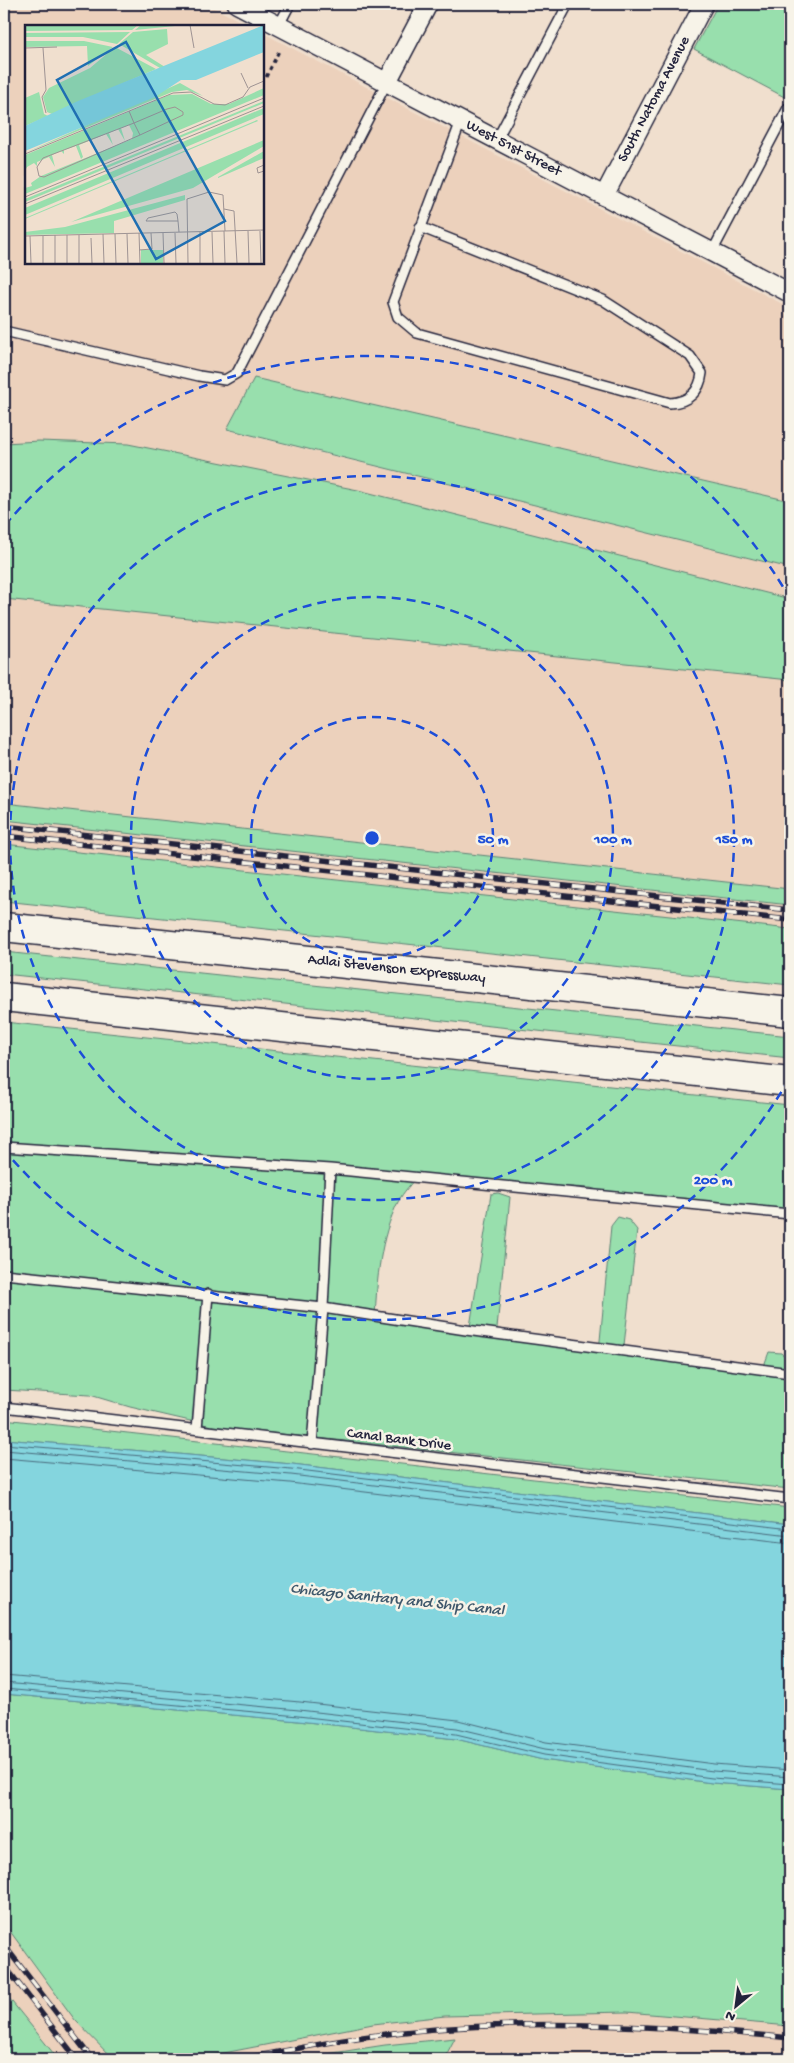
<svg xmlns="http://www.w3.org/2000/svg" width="794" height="2063" font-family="'Gochi Hand',sans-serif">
<rect width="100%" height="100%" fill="#f0dfce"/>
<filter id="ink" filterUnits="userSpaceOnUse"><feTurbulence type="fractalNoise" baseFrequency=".02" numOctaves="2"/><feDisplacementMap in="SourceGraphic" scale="10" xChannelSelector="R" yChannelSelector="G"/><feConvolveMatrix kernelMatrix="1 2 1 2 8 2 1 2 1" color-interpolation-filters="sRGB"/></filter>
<g filter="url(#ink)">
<path fill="#ecd1bc" d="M4,4H206L250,26H26V262H262L263,33L790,308V501L254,378L227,430L790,568V889L4,803Z
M4,820L790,905V929L4,844Z
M4,1923L75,2020L113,2059H58L4,1992Z
M627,2012L790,2026V2059H444L454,2039L385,2045L294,2059H193L374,2024L445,2016Z"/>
<path fill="#98dfad" stroke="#5d8074" d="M718,4H790V100L694,49Z
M254,378L790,501V568L227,429Z
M39,441L128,444L358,490L790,599V680L4,599V443Z
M4,803L790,889V905L4,820Z
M4,844L790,929V985L4,901Z
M4,952L790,1036V1058L4,974Z
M4,1022L790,1105V1221L776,1210L641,1194C619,1213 612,1194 591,1188L516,1184L419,1174C412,1183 403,1192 398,1202C380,1238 377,1279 375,1318L469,1333L491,1194L498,1193L510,1197L496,1338L599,1351L611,1226L618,1217L629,1220L637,1230L623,1354L762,1371L769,1352L781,1353L789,1360L790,1489L216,1427L130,1407L90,1395L4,1390Z
M4,1419L790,1508V1524L292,1464L4,1439Z
M4,1694L298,1721L456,1739L543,1760L712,1783L790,1789V2026L627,2012L445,2016L373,2024L193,2059H113L75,2020L4,1923Z
M4,1992L58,2059H4Z
M455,2038L444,2059H294L385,2045Z"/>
<path fill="#84d5de" stroke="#5d8d9d" d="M4,1439L292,1464L790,1524V1789L712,1783L543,1760L456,1739L298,1721L4,1694Z"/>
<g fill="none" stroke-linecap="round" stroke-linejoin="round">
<path stroke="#496a7c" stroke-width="1" d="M4,1444L291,1469L790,1529
M4,1450L291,1475L790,1535
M4,1458L290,1483L790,1543
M4,1676L300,1702L458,1720L546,1742L714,1764L790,1770
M4,1683L299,1710L457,1728L545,1749L713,1771L790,1777
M4,1689L298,1716L456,1734L544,1755L712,1778L790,1784"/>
<defs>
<path id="service" d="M279,25L290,4
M497,139L568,4
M420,227L603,300L690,356L702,373C700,391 689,402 670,403L417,333L398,317L393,302L461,121
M712,252L788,108L790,109
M4,331L199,376L225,380L237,373L387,82
M4,1147L330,1169L790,1214
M4,1274L323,1308L466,1330L790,1373
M4,1407L790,1499
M197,1429L208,1294
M312,1444L323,1308L330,1169"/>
<g id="minor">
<path id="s1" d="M237,4L790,293"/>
<path d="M387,82L428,4"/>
<path id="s2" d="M604,196L704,4"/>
</g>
<g id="motorway">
<path id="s3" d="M4,927L790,1012"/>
<path d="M4,997L790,1082"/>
</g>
</defs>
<use href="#service" stroke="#22223b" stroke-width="12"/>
<use href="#minor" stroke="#22223b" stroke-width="21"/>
<use href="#motorway" stroke="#22223b" stroke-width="31"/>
<path stroke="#22223b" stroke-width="3" stroke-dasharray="4 4" stroke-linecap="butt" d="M266,77L279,51"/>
<use href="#service" stroke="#f7f3e8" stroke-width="9"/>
<use href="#minor" stroke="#f7f3e8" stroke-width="18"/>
<use href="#motorway" stroke="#f7f3e8" stroke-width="28"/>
<defs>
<path id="rail" d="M4,826L790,910
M4,836L790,920
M4,1945L92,2059
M4,1965L77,2059
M240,2059C281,2052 322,2043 363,2037C503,2017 650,2024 790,2038"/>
</defs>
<use href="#rail" stroke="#22223b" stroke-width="5.5"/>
<use href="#rail" stroke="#f7f3e8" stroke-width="4" stroke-dasharray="11" stroke-linecap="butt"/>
</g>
</g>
<g fill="none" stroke="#1d4ed8" stroke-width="2.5" stroke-dasharray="9 6">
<circle cx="372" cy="838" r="121"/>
<circle cx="372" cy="838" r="241"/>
<circle cx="372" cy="838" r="362"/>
<path d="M789 1079A482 482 0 0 1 5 1151M5 525A482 482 0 0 1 789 597"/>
</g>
<g text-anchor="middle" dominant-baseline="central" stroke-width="5" stroke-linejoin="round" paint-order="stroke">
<g font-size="15" fill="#22223b" stroke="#f7f3e8">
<text stroke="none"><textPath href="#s2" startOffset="109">South Natoma Avenue</textPath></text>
<text stroke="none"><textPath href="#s1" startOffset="312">West 51st Street</textPath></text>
<text stroke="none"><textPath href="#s3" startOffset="395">Adlai Stevenson Expressway</textPath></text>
<text transform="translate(399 1440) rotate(7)">Canal Bank Drive</text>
</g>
<g font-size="16" font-style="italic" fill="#3f586c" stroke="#f7f3e8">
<text transform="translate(397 1601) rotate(6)">Chicago Sanitary and Ship Canal</text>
</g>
</g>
<g transform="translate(25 25)">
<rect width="239" height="239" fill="#f0dfce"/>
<path d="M113,0L107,5L0,6V1ZM116,0H160L110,5ZM142,4L143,19L121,30L140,42L135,43L94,19L108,7ZM105,7L92,19L58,12H0V8ZM0,16H59L88,22L63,41L62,21L0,22ZM90,22L131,44L27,89L22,87L18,72L24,63L65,43ZM155,58L178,71L162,65L147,67L0,128ZM239,63V70L0,169V163L7,161L6,158L16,151L107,114L108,108L104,100L96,103L100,116L93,104L84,108L88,120L81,109L54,120L58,132L56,134L51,121L39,125V129L36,126L27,130L30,142L24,132L12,137V141L9,138L2,142L0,146V130L144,70L167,69L186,79H204ZM14,67L19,89L23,91L0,101V73ZM239,76V78L0,177V174ZM239,83V89L0,190V183ZM232,95L233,96L0,194V193ZM239,115V121L168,163L46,197ZM239,126V133L193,153V152ZM160,170V175L89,196V208L0,210V207L40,202ZM116,225H138V238H116Z" fill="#98dfad"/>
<path d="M239,0V27L171,55H156L130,72L0,126V101L53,76Z" fill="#84d5de"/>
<path fill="none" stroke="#9e9393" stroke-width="1" d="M165,0L169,23M0,23L32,22M18,23L21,65L17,72L21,88M216,48L223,63M104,86L109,98L115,110L19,152L14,151L12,142L18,133L109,98L142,84L150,82L158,87V90L115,110M0,129L148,68L166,67L189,79L200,80L218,72L225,62L239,56M239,140L232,143L233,148L239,146M0,172L239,73M0,179L239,81M199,184L209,186L212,238M153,196H121L123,193L150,187L152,189L153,196L154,207M199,206L200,238M223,206L224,238M235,206L236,238M175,207V238M187,207L188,238M114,208L115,238M138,208L139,238M150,208L151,238M78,209L79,238M90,209L91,238M102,209L103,238M30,210V238M42,210V238M54,210V238M0,211L239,205M5,211L6,238M18,211V238M66,213L67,238M114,225L127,224L126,208M163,238L162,174L184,167L198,170L200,206"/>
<path fill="#1f6fb2" fill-opacity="0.15" stroke="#1f6fb2" stroke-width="2.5" d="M101,17L200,196L131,234L32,55Z"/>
<rect width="239" height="239" fill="none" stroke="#22223b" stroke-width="2.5"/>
</g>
<circle cx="372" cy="838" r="8" fill="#1d4ed8" stroke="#f7f3e8" stroke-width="2.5"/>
<g font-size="15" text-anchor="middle" font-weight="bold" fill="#1d4ed8" stroke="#f7f3e8" stroke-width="5" stroke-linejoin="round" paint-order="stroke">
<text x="493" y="843">50 m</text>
<text x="613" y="843">100 m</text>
<text x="734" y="843">150 m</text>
<text x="713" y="1184">200 m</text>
</g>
<rect width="794" height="2063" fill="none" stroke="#f7f3e8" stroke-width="20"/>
<rect x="10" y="10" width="774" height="2043" fill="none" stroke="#22223b" stroke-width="2" filter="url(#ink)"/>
<g transform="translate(736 2006) rotate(209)" stroke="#f7f3e8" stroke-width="4" paint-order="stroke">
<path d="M0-4L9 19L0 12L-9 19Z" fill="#22223b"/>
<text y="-8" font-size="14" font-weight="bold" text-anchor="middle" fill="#22223b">N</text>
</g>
</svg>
